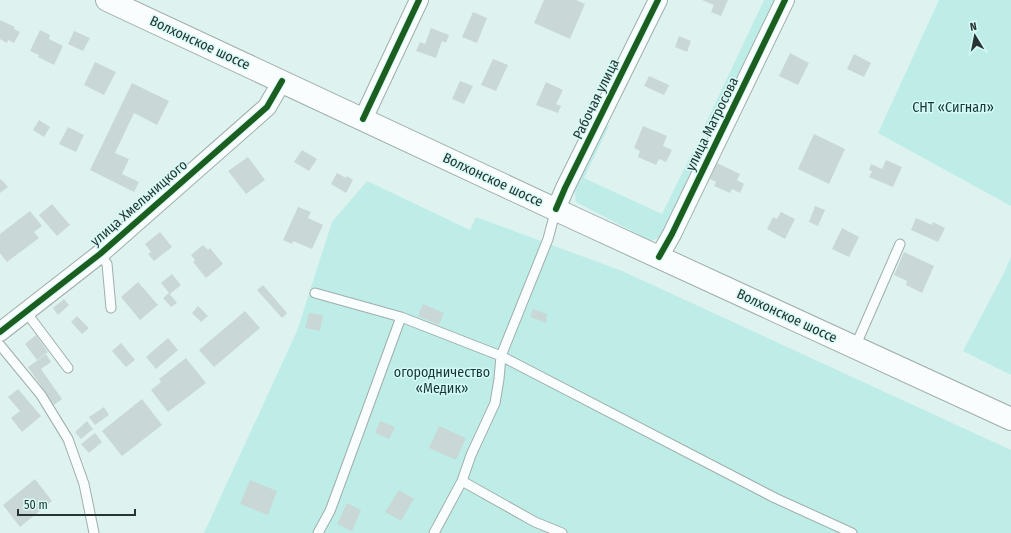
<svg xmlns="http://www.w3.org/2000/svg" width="1011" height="533" font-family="'Fira Sans Condensed',sans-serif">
<rect width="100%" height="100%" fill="#def2f0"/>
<path fill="#beede8" d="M764,0H779L715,133L704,127Z
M939,0H1011V206L878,133Z
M604,124L609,126L584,178L662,214L692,153L702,158L670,222L660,237L651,241L576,202L574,188Z
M367,181L470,230L476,217L622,271L1011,450V533H204L297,331L332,222Z
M1011,257V375L963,351L1003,275Z"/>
<path fill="#c9d8d7" d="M544,0H576L585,4L570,39L534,23Z
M702,0H728L721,16L711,12L714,5Z
M473,12L487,18L477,43L462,37Z
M0,20L15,27L14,29L20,32L14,43L8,40L7,43L0,39Z
M431,28L449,35L446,43L442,41L436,58L416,51L420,42L425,44Z
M40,30L50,35L49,39L63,46L54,65L38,57L39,55L30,51Z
M74,31L90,38L83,51L68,44Z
M679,36L691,41L687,52L675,47Z
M790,53L809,63L798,85L779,76Z
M854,54L871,63L864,77L847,69Z
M493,59L508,65L496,91L481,85Z
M95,62L116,72L104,95L84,85Z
M649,76L669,85L664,95L644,86Z
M460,81L473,86L464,104L452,99Z
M546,82L563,90L556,104L561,106L558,113L536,105Z
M132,83L169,101L157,125L134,113L115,153L129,159L122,174L139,182L134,192L90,170Z
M39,120L50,127L44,137L33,130Z
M643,126L667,136L663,146L672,150L666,162L659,159L656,165L638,157L640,151L634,148Z
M68,127L84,135L76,152L59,144Z
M814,134L845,149L829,184L798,169Z
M302,150L317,159L309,171L294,162Z
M248,157L265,180L246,194L228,171Z
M886,160L902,167L893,187L869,177L872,171L869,170L871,164L882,169Z
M717,163L740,174L737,180L744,184L740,193L732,189L730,193L714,186L716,182L710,179Z
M337,173L346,178L347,176L353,180L346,193L331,184Z
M1,179L8,187L0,193V180Z
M52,204L70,225L57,236L39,215Z
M815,206L825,210L818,226L809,222Z
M298,207L311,212L308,218L323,225L312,249L293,241L292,244L283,240Z
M30,211L42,226L34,232L39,238L7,262L0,253V234Z
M781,212L795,219L785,239L767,229L773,217L777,219Z
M916,218L932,225L933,222L945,228L938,242L911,230Z
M842,228L859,237L849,257L832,249Z
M160,232L172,247L154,261L148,254L151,252L145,244Z
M203,245L208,250L210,248L223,264L206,278L193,262L195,260L191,255Z
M904,252L934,266L922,293L906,285L907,281L894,275Z
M172,274L181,285L170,294L161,283Z
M138,282L158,305L140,320L121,297Z
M263,285L287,313L282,318L257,290Z
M169,293L177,303L171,307L163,298Z
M64,299L69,305L58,315L53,308Z
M423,304L444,313L439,325L418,316Z
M198,306L208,316L201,322L192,313Z
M533,309L547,314L546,323L530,317Z
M245,311L260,328L214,367L199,350Z
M309,313L323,315L320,331L305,328Z
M77,316L89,328L82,334L71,322Z
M36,335L48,352L37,360L25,344Z
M168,338L178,350L156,369L146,357Z
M121,343L135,360L126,367L112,351Z
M46,354L51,362L41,369L62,399L54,405L28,367Z
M186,358L206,383L168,412L151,390L161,382L159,379Z
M18,389L41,416L22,432L11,418L20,411L8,397Z
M142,399L162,425L122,456L102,431Z
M104,407L109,415L95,425L89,417Z
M87,421L93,429L81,439L75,432Z
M380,421L395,427L389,439L375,433Z
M439,426L466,438L456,460L429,448Z
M95,433L102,442L89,453L81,444Z
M35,479L52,501L20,527L3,505Z
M250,480L277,491L268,515L240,504Z
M399,490L414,499L401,521L385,512Z
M347,503L361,510L352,531L337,524Z"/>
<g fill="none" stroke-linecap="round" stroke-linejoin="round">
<defs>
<path id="service" d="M100,254L107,264L111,308
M315,293L401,317L501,356L775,498L852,533
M26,312L68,368
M0,345L41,395L68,439L84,484L94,533
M855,347L900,244
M462,481L535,522L562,533
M318,533L330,511L340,484L401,317
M434,533L462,481L471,455L495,403L499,379L501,356L548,239L556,209"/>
<path id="minor" d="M363,119L419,0
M556,209L565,188L658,0
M659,257L672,234L785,0
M0,332L100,254L267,107L282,81"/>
<path id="secondary" d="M107,0L578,220L1011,419"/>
</defs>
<use href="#service" stroke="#9eaeac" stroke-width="11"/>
<use href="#minor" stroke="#9eaeac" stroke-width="20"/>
<use href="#secondary" stroke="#9eaeac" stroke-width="24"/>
<use href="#service" stroke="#fafdfd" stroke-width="9"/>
<use href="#minor" stroke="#fafdfd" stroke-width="18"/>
<use href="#secondary" stroke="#fafdfd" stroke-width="22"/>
<defs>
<path id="cycleway" d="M363,119L419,0
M556,209L565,188L658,0
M659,257L672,234L785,0
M0,332L100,254L267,107L282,81"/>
</defs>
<use href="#cycleway" stroke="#d6faf6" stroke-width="8"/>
<use href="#cycleway" stroke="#1b5e20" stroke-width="6"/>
</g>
<g text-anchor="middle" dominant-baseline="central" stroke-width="3" stroke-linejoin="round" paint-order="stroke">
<g font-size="14" fill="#263433" stroke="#d6faf6">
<text transform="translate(200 43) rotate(25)">Волхонское шоссе</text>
<text transform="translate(596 99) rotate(-64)">Рабочая улица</text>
<text transform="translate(712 124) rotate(-64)">улица Матросова</text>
<text transform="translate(493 180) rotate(25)">Волхонское шоссе</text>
<text transform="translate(139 203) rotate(-41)">улица Хмельницкого</text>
<text transform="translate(787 316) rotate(25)">Волхонское шоссе</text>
</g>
<g font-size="14" fill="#123835" stroke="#d6faf6">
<text x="953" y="107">СНТ «Сигнал»</text>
<text x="442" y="372">огородничество<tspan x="442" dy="16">«Медик»</tspan></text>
</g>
</g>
<g transform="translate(975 36) rotate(350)" stroke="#d6faf6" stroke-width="3" paint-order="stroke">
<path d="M0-3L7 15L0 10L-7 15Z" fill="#263433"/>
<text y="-6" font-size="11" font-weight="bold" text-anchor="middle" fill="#263433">N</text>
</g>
<path d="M18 509v6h117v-6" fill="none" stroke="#263433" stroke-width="2"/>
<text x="24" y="509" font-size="12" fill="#263433" stroke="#d6faf6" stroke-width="3" paint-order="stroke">50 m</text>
</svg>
